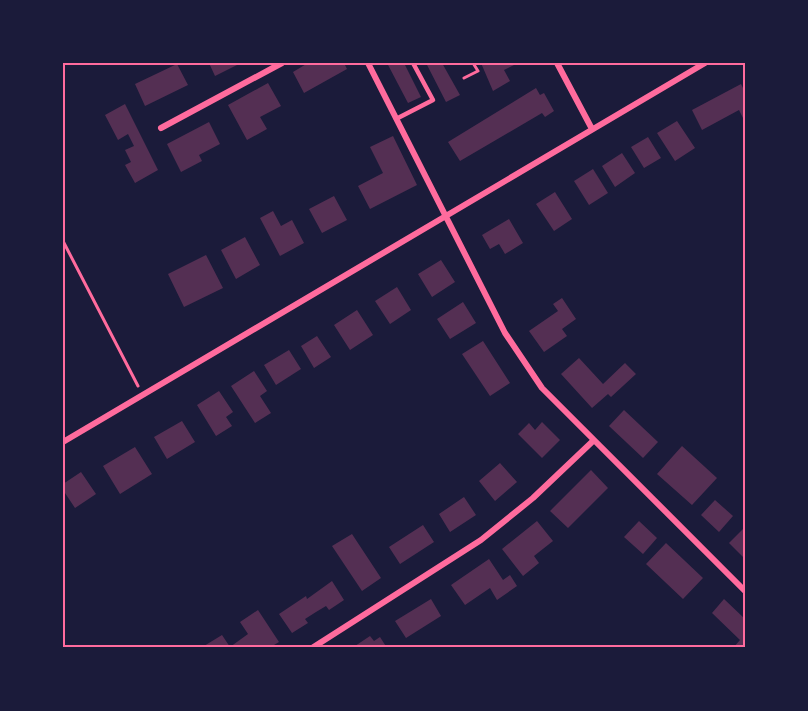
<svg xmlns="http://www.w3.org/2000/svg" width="808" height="711" font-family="'DejaVu Sans',sans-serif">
<rect width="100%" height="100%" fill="#1b1b3a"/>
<path fill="#542f53" d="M209,63H241L215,76Z
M308,63H344L347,69L304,93L293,72Z
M387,63H404L421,97L408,103Z
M426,63H442L460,95L446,102Z
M481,63H513L514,65L504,70L510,81L493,91Z
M177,64L188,85L145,106L135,84Z
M268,83L281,106L260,117L267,129L247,140L228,105Z
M741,84L745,92V122L739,110L702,130L692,110Z
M536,88L540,95L544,93L554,111L545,117L542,113L460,161L448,142Z
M125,104L158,170L135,183L125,165L131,162L125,150L134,146L128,134L118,140L105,115Z
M677,121L695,148L675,161L657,133Z
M209,122L220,144L199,155L202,161L181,172L167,144Z
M393,136L417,185L370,209L358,186L383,173L370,147Z
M648,137L661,158L644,168L631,147Z
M622,153L635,173L615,187L602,166Z
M593,169L608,193L589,205L574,181Z
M555,192L572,219L554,231L536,204Z
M334,196L347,220L322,233L309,209Z
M273,211L281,226L292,220L304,243L280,256L260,218Z
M509,219L523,243L505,254L499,244L490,249L482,235Z
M245,237L260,265L236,279L221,250Z
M206,255L223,288L184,307L168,274Z
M441,260L455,282L432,297L418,274Z
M397,287L411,310L390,324L375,301Z
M562,298L576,319L562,329L567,336L544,352L529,331L558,311L553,304Z
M463,302L476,323L450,339L437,319Z
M357,310L373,335L350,350L334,325Z
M317,336L331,357L314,368L301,346Z
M483,341L510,383L490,396L462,354Z
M289,350L301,369L276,385L264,365Z
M579,358L603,384L625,363L636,374L611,397L608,394L592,408L561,374Z
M254,371L267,391L260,396L271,413L255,423L231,386Z
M219,391L233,412L226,417L232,426L216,436L197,405Z
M624,410L658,442L643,458L609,426Z
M182,421L195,442L167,459L154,437Z
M542,422L560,440L542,458L518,434L529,423L535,430Z
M682,446L717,478L692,505L657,474Z
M135,447L152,474L120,494L103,466Z
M500,463L517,482L495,501L479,481Z
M591,470L608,488L568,528L550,511Z
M81,472L96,494L75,508L63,490V484Z
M464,497L476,515L450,532L439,514Z
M715,500L733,516L719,532L701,515Z
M537,521L553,541L534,556L539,563L523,576L502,549Z
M639,521L657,538L643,554L624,537Z
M423,525L434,542L400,564L389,547Z
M745,527V559L729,543Z
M352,534L381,578L362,591L332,546Z
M666,543L703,578L683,599L646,564Z
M489,559L503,580L510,575L517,586L497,600L490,588L465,605L451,585Z
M332,581L344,600L329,610L326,606L316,612L305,619L308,623L292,633L279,614L306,596L307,599Z
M431,599L441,616L406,638L395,621Z
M724,599L745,619V648H733L740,640L712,613Z
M258,610L279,642L269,648H206L204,646L222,635L230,647L248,634L240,622Z
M370,636L374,641L380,637L387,648H352Z"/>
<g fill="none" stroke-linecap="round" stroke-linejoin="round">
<path stroke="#ff6b9d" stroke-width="3" d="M464,78L478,71L473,63
M63,241L138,386"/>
<path stroke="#ff6b9d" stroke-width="4.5" d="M396,119L433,100L413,63"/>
<path stroke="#ff6b9d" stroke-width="6" d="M368,63L505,333L542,388L745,591
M557,63L592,129
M161,128L282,63
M63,442L705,63
M312,648L481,540L533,498L593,441"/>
</g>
<rect width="808" height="711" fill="none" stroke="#1b1b3a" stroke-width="129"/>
<rect x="64" y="64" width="680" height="582" fill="none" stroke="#ff6b9d" stroke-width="2"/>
</svg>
